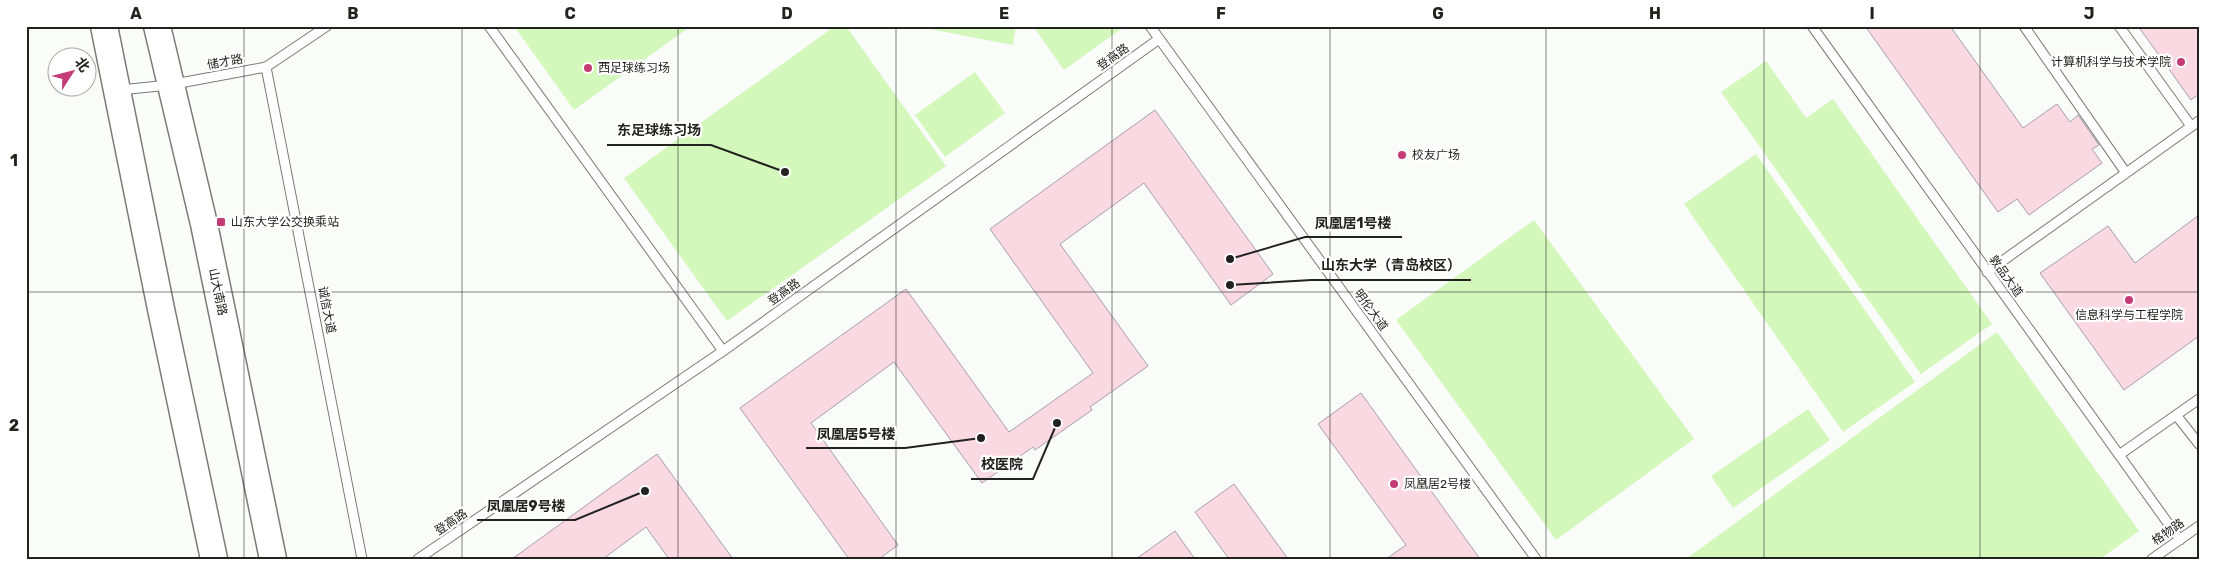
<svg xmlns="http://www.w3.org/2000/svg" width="2225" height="585" font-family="Rubik,'Noto Sans SC',sans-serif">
<rect width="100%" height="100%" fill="#fafcf9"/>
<path fill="#d4f7bc" d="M514,26H691L574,110Z
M835,26H846L946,166L727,321L624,178Z
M914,26H1016L1013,45Z
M1038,26H1124V27L1064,70L1035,29Z
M1766,61L1806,118L1833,99L1992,324L1921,374L1721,92Z
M975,72L1005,113L945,157L915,115Z
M1756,154L1915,382L1843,432L1684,204Z
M1534,220L1694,439L1556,540L1396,320Z
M1997,332L2139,531L2100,559H1686Z
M1808,409L1830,440L1733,508L1711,476Z"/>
<path fill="#fad9e3" stroke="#a6a1a2" d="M1865,26H1950L2023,128L2057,104L2070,122L2078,115L2099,145L2092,149L2102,163L2029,215L2017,199L1998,212Z
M2138,26H2199V94L2191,100Z
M1155,110L1273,274L1231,305L1144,183L1060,244L1148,366L1090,407L1092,410L1035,450L1033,447L982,483L894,362L811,423L898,545L879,559H849L740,408L906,289L1009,432L1093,373L990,229Z
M2199,215V336L2124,390L2040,273L2108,226L2135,263Z
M1361,393L1480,559H1386L1406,545L1318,424Z
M657,454L733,559H669L646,527L603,559H512Z
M1234,484L1288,559H1229L1195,512Z
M1175,531L1195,559H1136Z"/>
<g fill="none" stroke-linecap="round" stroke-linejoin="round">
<defs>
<path id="lane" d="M489,26L723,351
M1150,26L1536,559
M1812,26L2180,540
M2024,26L2126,173
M2119,26L2191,126
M266,67L362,559
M120,90L169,85L266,67L327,26
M1987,272L2199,121
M2176,415L2199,444
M2119,455L2199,399
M418,559L723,351L1159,39
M2152,559L2199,526"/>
<path id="secondary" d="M104,26L161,309L214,559
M157,26L204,224L273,559"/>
</defs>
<use href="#lane" stroke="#797b78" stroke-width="11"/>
<use href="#secondary" stroke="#797b78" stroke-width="29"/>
<use href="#lane" stroke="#fff" stroke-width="9"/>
<use href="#secondary" stroke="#fff" stroke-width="26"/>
</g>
<path fill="none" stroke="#222321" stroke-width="1" stroke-opacity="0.55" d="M244,26V559M462,26V559M678,26V559M896,26V559M1112,26V559M1330,26V559M1546,26V559M1764,26V559M1980,26V559M26,292H2199"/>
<g fill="#c53b75" stroke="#fff" stroke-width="2">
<circle cx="2181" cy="62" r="5"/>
<circle cx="588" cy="68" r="5"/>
<circle cx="1402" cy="155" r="5"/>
<rect x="216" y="217" width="10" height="10" rx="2.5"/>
<circle cx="2129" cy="300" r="5"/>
<circle cx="1394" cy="484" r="5"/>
</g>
<g text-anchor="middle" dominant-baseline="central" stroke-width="4.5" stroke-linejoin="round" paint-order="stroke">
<g font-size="12" fill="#222321" stroke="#fff">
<text transform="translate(1113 57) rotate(-36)">登高路</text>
<text transform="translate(225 62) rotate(-11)">储才路</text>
<text transform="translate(2006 276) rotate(54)">敦品大道</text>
<text transform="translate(218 292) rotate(78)">山大南路</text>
<text transform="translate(784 292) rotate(-36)">登高路</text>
<text transform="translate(327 310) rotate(79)">诚信大道</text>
<text transform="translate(1371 310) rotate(54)">明伦大道</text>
<text transform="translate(451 522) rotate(-34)">登高路</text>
<text transform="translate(2168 532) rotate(-35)">格物路</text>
</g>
<g font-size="12" fill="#222321" stroke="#fff" text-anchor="start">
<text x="2171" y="62" text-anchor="end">计算机科学与技术学院</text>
<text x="598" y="68">西足球练习场</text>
<text x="1412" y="155">校友广场</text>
<text x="231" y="222">山东大学公交换乘站</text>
<text x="2129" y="315" text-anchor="middle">信息科学与工程学院</text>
<text x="1404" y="484">凤凰居2号楼</text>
</g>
</g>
<path fill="none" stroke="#222321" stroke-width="2" d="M785 172L711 145H607M1230 259L1305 237H1402M1230 285L1311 280H1471M981 438L905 448H806M1057 423L1033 479H971M645 491L575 520H477"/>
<g fill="#222321" stroke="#fff" stroke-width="2">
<circle cx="785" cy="172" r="5"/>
<circle cx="1230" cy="259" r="5"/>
<circle cx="1230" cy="285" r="5"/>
<circle cx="981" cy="438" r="5"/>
<circle cx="1057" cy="423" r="5"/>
<circle cx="645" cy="491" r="5"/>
</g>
<g font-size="14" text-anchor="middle" font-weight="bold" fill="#222321" stroke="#fff" stroke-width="4.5" stroke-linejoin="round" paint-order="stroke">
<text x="659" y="135">东足球练习场</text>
<text x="1353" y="228">凤凰居1号楼</text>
<text x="1391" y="270">山东大学（青岛校区）</text>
<text x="856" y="439">凤凰居5号楼</text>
<text x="1002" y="469">校医院</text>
<text x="526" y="511">凤凰居9号楼</text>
</g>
<rect width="2225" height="585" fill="none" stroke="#ffffff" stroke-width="55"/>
<g transform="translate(72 72) rotate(54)"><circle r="24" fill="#ffffff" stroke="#a7a7a6"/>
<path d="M0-4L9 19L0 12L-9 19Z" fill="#c53b75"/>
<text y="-8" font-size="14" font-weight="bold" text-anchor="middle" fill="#222321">北</text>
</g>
<rect x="28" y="28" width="2170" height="530" fill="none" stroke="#222321" stroke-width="2"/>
<g font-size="16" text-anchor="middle" font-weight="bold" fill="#222321">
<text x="136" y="19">A</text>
<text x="353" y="19">B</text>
<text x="570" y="19">C</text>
<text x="787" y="19">D</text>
<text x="1004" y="19">E</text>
<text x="1221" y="19">F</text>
<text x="1438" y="19">G</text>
<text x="1655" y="19">H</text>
<text x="1872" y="19">I</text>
<text x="2089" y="19">J</text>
<text x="14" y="166">1</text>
<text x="14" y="431">2</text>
</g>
</svg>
